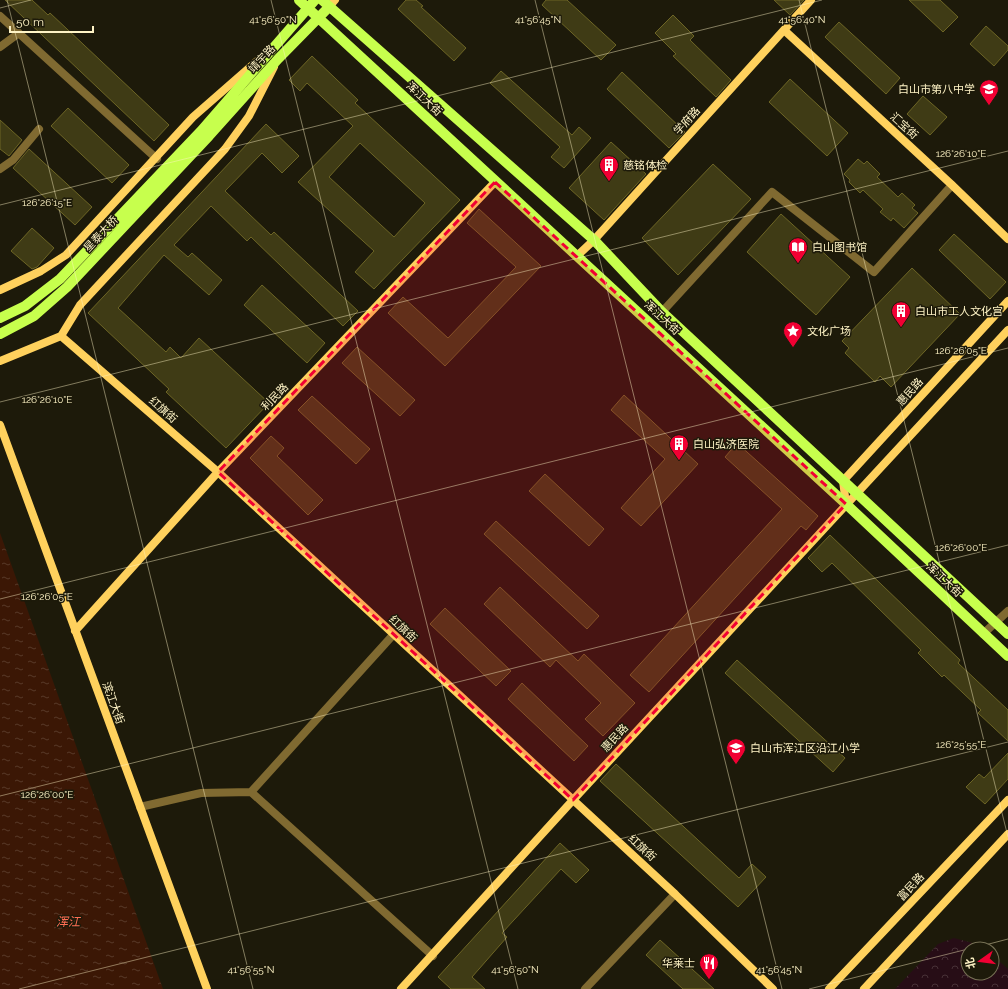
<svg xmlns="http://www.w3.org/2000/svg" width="1008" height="989" font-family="Raleway,'Noto Sans SC',sans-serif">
<defs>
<pattern id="park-crowns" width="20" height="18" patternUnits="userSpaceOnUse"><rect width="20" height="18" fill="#270d16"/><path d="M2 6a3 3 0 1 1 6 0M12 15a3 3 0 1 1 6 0" fill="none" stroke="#473136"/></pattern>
<pattern id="water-ripples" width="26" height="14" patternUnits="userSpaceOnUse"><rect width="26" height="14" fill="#3b1705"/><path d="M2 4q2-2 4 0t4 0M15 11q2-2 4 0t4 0" fill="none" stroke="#583928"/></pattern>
</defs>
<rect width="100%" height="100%" fill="#1d1a0a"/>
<path fill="url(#park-crowns)" d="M954,938L980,945L985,949H968V973H992V955L1008,969V989H895L938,944Z"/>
<path fill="url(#water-ripples)" d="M0,533L163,989H0Z"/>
<path fill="#3f3b15" stroke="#6d6525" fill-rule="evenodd" d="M5,0H32L48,15L50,13L169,125L154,141Z
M406,0H416L423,6L421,7L466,48L454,61L398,9Z
M546,0H567L616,45L601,60L542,5Z
M774,0H804L790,15Z
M909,0H940L958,17L943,32Z
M673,15L694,36L690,40L731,80L716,97L673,56L676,54L655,33Z
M839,22L900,78L886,94L825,37Z
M986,26L1008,46V50L994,66L970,44Z
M312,56L358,100L355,103L460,200L374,289L355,272L374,251L298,182L353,126L307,83L300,91L289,80ZM360,143L425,203L394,237L329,177Z
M501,71L572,135L579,127L591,138L564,168L551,157L560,147L490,83Z
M622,72L685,132L669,148L607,89Z
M790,79L848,133L827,156L769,102Z
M923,96L947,117L930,135L907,114Z
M68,108L129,165L112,183L51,126Z
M0,120L22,140L9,156L0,149Z
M266,124L299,156L282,173L262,153L225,191L271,235L274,232L358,311L343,326L251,237L247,241L211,206L174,245L188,257L192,253L222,280L209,295L164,255L118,308L166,352L170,347L181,358L199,338L269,403L226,448L166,392L169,389L88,313Z
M611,142L646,174L604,220L569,188Z
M29,149L92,207L75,225L13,168Z
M858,159L864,164L867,161L880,174L877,177L898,197L902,193L915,205L912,208L918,213L904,228L893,218L891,221L880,212L883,209L863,190L860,193L849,182L850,180L844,174Z
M713,164L751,199L678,275L642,238Z
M479,209L541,266L445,366L388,313L403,297L448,338L516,267L467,223Z
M781,214L850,277L816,315L747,252Z
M32,228L54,248L37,267L32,269L11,251Z
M954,234L1006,282L990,299L939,250Z
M912,268L960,314L891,387L880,376L875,382L845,353L849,348L842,341Z
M262,285L325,343L307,363L244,305Z
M357,347L415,400L400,416L342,363Z
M624,395L698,464L641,526L621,508L665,459L611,410Z
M312,396L370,449L356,464L298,410Z
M271,436L284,448L277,456L323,500L308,515L250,458Z
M737,443L818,516L806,530L801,526L649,692L630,675L782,509L725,457Z
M545,474L604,529L589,546L529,491Z
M496,521L599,616L587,629L484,534Z
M830,535L960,660L958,663L1008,710V741L978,713L981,710L944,675L942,677L918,653L921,650L832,563L822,572L808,558Z
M500,587L578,661L584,654L635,703L603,736L585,719L601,703L556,660L550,667L484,604Z
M445,608L511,671L496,686L430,624Z
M737,660L845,758L833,772L725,673Z
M522,683L588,746L574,761L508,699Z
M1008,753V779L985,804L966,787L979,774L984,778Z
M616,764L739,878L752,864L766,877L738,907L600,781Z
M560,843L589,870L576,883L561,869L502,933L507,937L472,977L485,989H451L438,977Z
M660,940L714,989H683L646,955Z"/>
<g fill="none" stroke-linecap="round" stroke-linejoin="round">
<path stroke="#806a31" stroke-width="8" d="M0,16L157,159
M0,47L19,33
M0,169L13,160L39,129
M662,312L772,192L874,272L952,185
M983,634L1008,611
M251,792L433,956
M140,807L201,793L251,792L393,635
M585,989L675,894"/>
<path stroke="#ffd15d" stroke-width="8" d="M329,7L335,0
M784,30L952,185L1008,239
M577,256L594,240L811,0
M0,290L41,271L66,255L193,117L257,61
M61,336L218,472L675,894L773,989
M61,336L80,305L225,149L249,116L274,67
M0,361L61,336
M0,425L207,989
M846,504L843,481L1008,301
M75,631L218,472L495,182
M401,989L573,800L1008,330
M829,989L1008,800
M864,989L1008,834"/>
<path stroke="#c7ff4d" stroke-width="10" d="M299,0L846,504L1008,656
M322,0L594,240L662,312L1008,634
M0,318L25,306L60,279L201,131L315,0
M0,334L34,316L67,287L209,136L278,59L329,7"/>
</g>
<path fill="#f10033" fill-opacity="0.2" stroke="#f10033" stroke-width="3" stroke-dasharray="8 5" stroke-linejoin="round" d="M495,182L846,504L573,800L218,472Z"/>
<path fill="none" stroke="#fff4c6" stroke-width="1" stroke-opacity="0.45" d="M7,0L253,989M271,0L518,989M535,0L782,989M799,0L1008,837M0,8L31,0M0,205L822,0M0,402L1008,151M0,599L1008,348M0,796L1008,545M970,949L1008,939M19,989L1008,742M809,989L968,949"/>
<defs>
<symbol id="school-pin" viewBox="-11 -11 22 30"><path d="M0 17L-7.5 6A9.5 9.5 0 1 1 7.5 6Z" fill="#f10033" stroke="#1d1a0a"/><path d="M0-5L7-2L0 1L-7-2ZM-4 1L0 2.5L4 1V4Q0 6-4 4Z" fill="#fff"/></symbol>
<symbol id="building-pin" viewBox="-11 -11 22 30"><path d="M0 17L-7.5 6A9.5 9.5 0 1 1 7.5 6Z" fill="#f10033" stroke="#1d1a0a"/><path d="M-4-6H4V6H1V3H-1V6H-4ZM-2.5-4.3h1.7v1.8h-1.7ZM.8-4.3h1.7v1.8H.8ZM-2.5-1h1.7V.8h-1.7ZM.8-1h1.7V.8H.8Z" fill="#fff"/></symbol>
<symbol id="library-pin" viewBox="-11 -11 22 30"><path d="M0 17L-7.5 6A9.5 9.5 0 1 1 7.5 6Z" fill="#f10033" stroke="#1d1a0a"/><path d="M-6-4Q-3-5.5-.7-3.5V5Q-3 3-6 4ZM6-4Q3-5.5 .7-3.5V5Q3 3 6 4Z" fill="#fff"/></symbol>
<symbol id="sight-pin" viewBox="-11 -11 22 30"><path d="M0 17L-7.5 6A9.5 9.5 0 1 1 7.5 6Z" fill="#f10033" stroke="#1d1a0a"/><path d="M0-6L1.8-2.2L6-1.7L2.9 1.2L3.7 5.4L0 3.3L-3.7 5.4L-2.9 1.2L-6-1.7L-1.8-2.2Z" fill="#fff"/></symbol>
<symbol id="restaurant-pin" viewBox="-11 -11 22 30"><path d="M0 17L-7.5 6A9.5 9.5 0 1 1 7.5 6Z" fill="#f10033" stroke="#1d1a0a"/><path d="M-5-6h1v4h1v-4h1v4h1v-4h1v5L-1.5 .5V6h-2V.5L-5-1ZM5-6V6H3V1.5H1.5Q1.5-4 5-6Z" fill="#fff"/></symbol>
</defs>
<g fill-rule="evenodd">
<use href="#school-pin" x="978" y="78" width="22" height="30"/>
<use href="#building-pin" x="598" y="154" width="22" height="30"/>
<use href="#library-pin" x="787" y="236" width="22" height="30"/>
<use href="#building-pin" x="890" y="300" width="22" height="30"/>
<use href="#sight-pin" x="782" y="320" width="22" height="30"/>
<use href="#building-pin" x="668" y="433" width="22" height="30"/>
<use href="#school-pin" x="725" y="737" width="22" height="30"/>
<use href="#restaurant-pin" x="698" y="952" width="22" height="30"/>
</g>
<g text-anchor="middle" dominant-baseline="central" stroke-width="3" stroke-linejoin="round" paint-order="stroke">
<g font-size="11" fill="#fff4c6" stroke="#1d1a0a">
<text transform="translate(262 59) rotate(-47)">靖宇路</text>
<text transform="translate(424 99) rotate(43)">浑江大街</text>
<text transform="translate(687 121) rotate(-48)">学府路</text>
<text transform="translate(904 126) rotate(42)">汇宝街</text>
<text transform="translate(101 234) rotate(-47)">星泰大桥</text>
<text transform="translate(662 318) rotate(43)">浑江大街</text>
<text transform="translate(910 392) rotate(-48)">惠民路</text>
<text transform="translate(275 397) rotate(-46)">利民路</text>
<text transform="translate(163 410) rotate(41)">红旗街</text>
<text transform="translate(944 580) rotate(43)">浑江大街</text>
<text transform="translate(403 629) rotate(43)">红旗街</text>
<text transform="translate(113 703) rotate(70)">滨江大街</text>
<text transform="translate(615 738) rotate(-47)">惠民路</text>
<text transform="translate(642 848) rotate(42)">红旗街</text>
<text transform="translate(911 887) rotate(-47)">富民路</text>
</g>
<g font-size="11" fill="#fff4c6" stroke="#1d1a0a" text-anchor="start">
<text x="975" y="89" text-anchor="end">白山市第八中学</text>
<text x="623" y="165">慈铭体检</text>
<text x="812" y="247">白山图书馆</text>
<text x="915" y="311">白山市工人文化宫</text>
<text x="807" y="331">文化广场</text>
<text x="693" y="444">白山弘济医院</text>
<text x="750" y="748">白山市浑江区沿江小学</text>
<text x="695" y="963" text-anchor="end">华莱士</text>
</g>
<g font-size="12" font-style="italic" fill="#ff6e54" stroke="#1d1a0a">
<text x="68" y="922">浑江</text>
</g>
</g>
<g font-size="10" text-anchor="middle" fill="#fff4c6" stroke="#1d1a0a" stroke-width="3" stroke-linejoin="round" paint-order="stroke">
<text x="802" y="23">41°56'40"N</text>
<text x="273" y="23">41°56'50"N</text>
<text x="538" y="23">41°56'45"N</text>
<text x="961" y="157">126°26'10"E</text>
<text x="47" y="206">126°26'15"E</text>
<text x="961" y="354">126°26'05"E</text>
<text x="47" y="403">126°26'10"E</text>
<text x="961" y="551">126°26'00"E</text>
<text x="47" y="600">126°26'05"E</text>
<text x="961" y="748">126°25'55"E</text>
<text x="47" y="798">126°26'00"E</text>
<text x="251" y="973">41°56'55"N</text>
<text x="515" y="973">41°56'50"N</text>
<text x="779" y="973">41°56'45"N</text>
</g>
<g transform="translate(980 961) rotate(256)"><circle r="19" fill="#1d1a0a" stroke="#777155"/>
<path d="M0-3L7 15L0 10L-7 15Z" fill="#f10033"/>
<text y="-6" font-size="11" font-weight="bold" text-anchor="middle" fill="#fff4c6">北</text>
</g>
<path d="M10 26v6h83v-6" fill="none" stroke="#fff4c6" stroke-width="2"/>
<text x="16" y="26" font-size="12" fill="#fff4c6" stroke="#1d1a0a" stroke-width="3" paint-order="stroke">50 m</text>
</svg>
